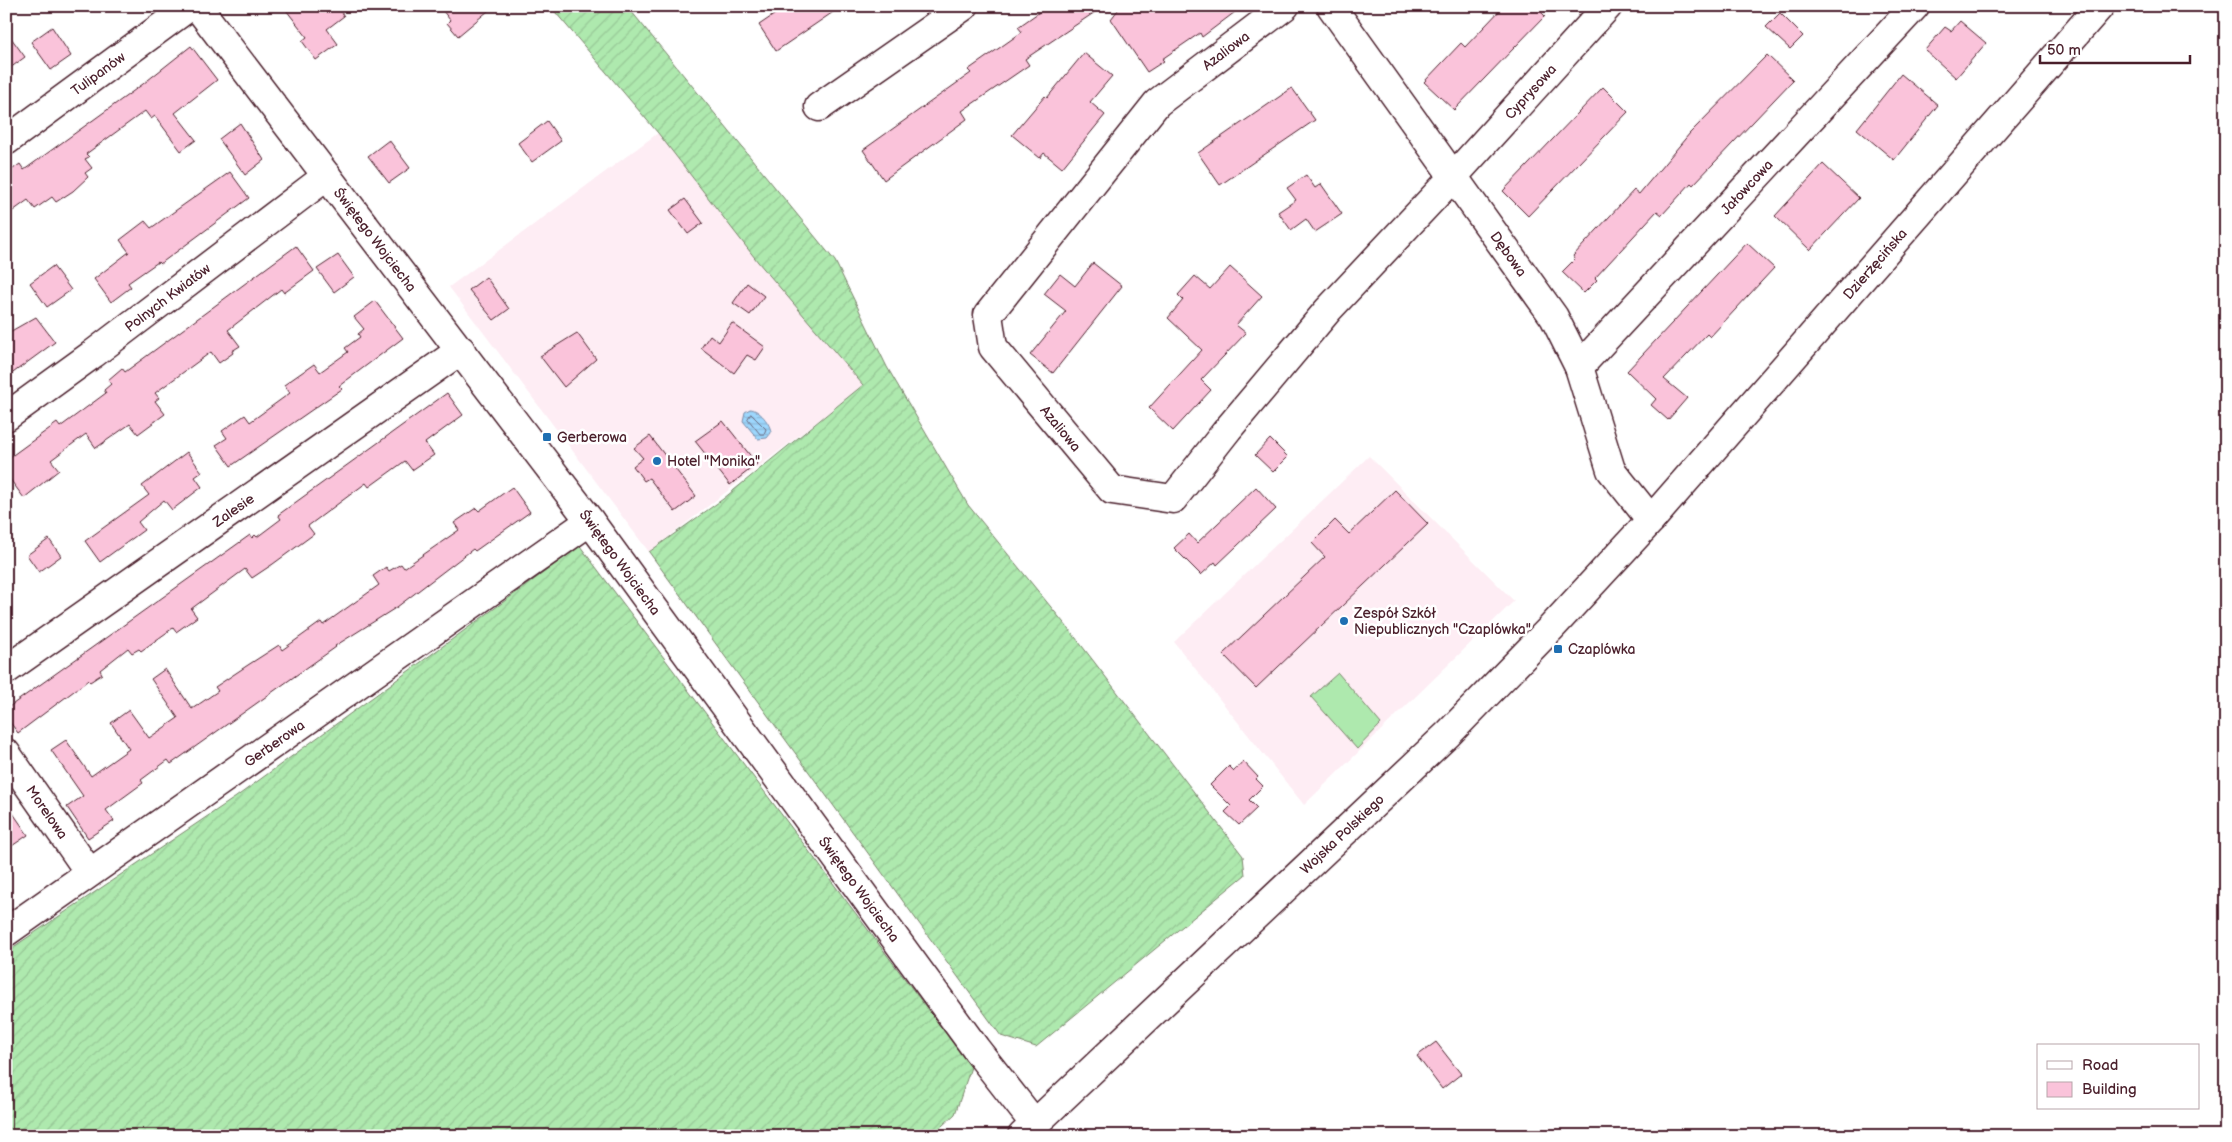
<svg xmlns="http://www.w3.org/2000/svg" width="2232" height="1142" font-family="'Balsamiq Sans',sans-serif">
<defs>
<pattern id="garden-furrows" width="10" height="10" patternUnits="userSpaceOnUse" patternTransform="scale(1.25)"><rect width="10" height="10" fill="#aee9ae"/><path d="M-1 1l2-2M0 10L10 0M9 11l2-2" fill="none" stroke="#97c796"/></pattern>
<pattern id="water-rules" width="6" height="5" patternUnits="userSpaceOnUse" patternTransform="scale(1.25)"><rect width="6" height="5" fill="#9dd7fd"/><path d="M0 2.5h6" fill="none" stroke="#89b8d9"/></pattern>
</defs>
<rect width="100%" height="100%" fill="#fff"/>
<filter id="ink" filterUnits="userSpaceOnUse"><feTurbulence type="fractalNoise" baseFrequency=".02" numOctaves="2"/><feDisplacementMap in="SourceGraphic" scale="10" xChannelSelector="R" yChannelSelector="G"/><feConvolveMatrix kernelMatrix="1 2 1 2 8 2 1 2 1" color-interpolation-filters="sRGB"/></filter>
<g filter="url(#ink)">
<path fill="#feedf4" d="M658,133L758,262L864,385L649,552L449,287Z
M1369,456L1514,601L1304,805L1174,642Z"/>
<path fill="#aee9ae" stroke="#7c846c" d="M1338,673L1381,724L1357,749L1311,697Z"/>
<path fill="url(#garden-furrows)" stroke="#7c846c" d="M550,6H627L835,261L887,367L968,505L1072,633L1243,856L1245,875L1036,1047L1001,1036L649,552L723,499L863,385L758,262L658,133Z
M580,546L971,1067L955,1114L931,1136H6V952L236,797Z"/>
<path fill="url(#water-rules)" stroke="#7c8da9" d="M750,409C759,409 771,424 771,433L767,438L758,439L743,421L745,412Z"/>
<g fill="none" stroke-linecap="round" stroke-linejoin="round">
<path stroke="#6b697f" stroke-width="1" d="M751,414L766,429L764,434H760L748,419Z"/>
</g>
<path fill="#fac3da" stroke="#4a1f2b" d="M283,6H336L344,16L327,29L338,44L316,60L302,41L307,37Z
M439,6H494L458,36L447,23L450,20Z
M787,6H842L776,51L759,25Z
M1048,6H1104L1025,59L1029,65L962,111L967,119L884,180L863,150L971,73L968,70L1022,32L1018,27Z
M1121,6H1243L1202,37L1200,33L1162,59L1164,61L1147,72L1111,19Z
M1504,6H1535L1545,16L1454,110L1424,82L1461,43L1465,47Z
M1780,13L1803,36L1790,49L1766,27Z
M1960,21L1986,43L1956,78L1925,50L1945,27L1951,31Z
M52,27L71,56L51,70L31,42Z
M6,31L25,57L6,71Z
M191,46L217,80L175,113L196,140L181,151L155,116L151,119L145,111L86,154L89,157L85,159L92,168L85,173L88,177L73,191L56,202L52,197L35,209L28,200L6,216V174L20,164L24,170L143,84Z
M1084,53L1112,76L1090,102L1105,115L1062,168L1044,153L1040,158L1012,135L1045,96L1047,98Z
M1767,55L1793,80L1693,185L1691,183L1662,215L1657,211L1595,278L1597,280L1584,293L1562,272L1575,259L1573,256L1634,190L1639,194L1690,133Z
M1901,74L1938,105L1894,160L1857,129Z
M1603,87L1628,112L1528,216L1503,191Z
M1292,88L1315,120L1220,185L1198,153Z
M547,121L561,141L532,162L518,143Z
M240,123L264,160L245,175L219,139Z
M389,140L410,168L389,183L368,156Z
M1823,164L1859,198L1810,250L1775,216Z
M230,172L249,198L160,264L158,262L128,283L131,287L111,302L94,279L129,252L120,240L145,221L151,228Z
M1306,175L1315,188L1321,184L1342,214L1315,232L1306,219L1291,230L1278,212L1296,200L1287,188Z
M685,199L703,223L688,234L670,210Z
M1747,243L1774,268L1710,337L1707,334L1664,379L1687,398L1668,420L1651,405L1656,399L1627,371Z
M296,246L314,271L284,293L281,289L228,330L240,346L232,351L233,353L219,363L211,352L155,393L159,398L155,401L165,414L138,434L130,424L96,448L86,434L51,460L59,470L24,498L6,474V460L57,423L60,427L106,393L104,390L111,384L108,380L122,368L125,372Z
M338,255L354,277L334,292L317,269Z
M1093,263L1122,286L1053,373L1030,355L1066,311L1044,294L1060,274L1075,286Z
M53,266L71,290L47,307L30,283Z
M1230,267L1262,296L1236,325L1246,333L1201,380L1211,390L1173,431L1149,408L1202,350L1168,318L1183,300L1178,295L1195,276L1210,289Z
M486,277L509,309L494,320L469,290Z
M747,283L764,296L750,315L733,303Z
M375,301L403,338L339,386L342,389L231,466L216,445L227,438L222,431L245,415L250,422L290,393L284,385L314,364L320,372L348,352L345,348L360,337L358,334L364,329L354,317Z
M36,317L55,342L6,378V334Z
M732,323L765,347L756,360L747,355L734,373L701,348L710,335L719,342Z
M577,333L596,359L564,387L540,356Z
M447,393L463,415L425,443L434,455L412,470L405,461L369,487L366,483L308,526L314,534L273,564L252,578L245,569L191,609L197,617L176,632L173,628L141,651L139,649L132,653L128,648L100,670L102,674L90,682L88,680L82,685L18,733L6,717V709L250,535L252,538L255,535L257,537L281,519L278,515Z
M723,421L757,464L730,485L695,441Z
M650,436L696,496L675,512L649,478L644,481L633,466L643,458L634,448Z
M1270,439L1288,457L1273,472L1255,455Z
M187,452L202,472L195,477L202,487L172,510L164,500L138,522L144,530L100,562L85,541L149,495L142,486Z
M512,487L530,512L475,551L473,549L397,607L335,646L336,647L171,764L168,760L141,780L143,783L106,810L114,821L88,838L67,807L83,796L51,750L66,740L91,776L129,749L111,723L129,710L149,738L178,718L151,679L165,669L192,709L218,691L215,687L248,665L279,645L282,650L321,622L323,625L379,585L373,576L386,567L389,571L401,564L404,568L459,530L454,523L476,508L479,511Z
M1256,487L1276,509L1217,565L1215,562L1201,575L1174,548L1189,534L1197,543Z
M1395,490L1428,524L1256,688L1223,654L1325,557L1312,543L1335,520L1349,534Z
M49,539L61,556L39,572L27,555Z
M1243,761L1258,777L1256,779L1263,786L1249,800L1257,808L1239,825L1225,812L1231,806L1210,785L1229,766L1234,771Z
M6,803L28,835L6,850Z
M1436,1042L1461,1074L1442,1089L1417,1056Z"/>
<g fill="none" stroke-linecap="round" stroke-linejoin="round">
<defs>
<g id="minor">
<path id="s1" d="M197,6L590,521L976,1049L1034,1123"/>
<path id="s2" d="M1285,6L1157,103L988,315L993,347L1112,490L1173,499L1228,429L1328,310L1453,177L1608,6"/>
<path id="s3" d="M1331,6L1554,317L1579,367L1611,470L1651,520"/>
<path d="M819,107L964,6"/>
<path id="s4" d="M6,141L190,6"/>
<path id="s5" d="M1579,367L1915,6"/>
<path id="s6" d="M6,417L93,354L327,176"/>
<path id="s7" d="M6,670L461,350"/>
<path id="s8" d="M6,753L89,872"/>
<path id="s9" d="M6,932L590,521"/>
<path id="s10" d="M1022,1136L1448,734L1551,628L1651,520L2100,6"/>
</g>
</defs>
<use href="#minor" stroke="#4a1f2b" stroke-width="31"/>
<use href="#minor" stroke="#fff" stroke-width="28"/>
</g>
</g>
<g fill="#1f6fb2" stroke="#fff" stroke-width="2">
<rect x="542" y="432" width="10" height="10" rx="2.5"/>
<circle cx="657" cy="461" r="5"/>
<circle cx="1344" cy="621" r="5"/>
<rect x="1553" y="644" width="10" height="10" rx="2.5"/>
</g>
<g text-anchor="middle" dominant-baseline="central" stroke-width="5" stroke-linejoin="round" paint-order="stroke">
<g font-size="14" fill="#4a1f2b" stroke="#fff">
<text transform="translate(1226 51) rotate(-37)">Azaliowa</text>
<text stroke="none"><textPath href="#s4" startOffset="114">Tulipanów</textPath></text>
<text stroke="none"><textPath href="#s2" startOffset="1254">Cyprysowa</textPath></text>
<text stroke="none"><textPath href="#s5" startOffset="246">Jałowcowa</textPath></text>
<text stroke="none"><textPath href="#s1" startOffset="294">Świętego Wojciecha</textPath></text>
<text stroke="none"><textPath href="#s3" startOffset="305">Dębowa</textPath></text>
<text stroke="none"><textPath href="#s10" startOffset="1221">Dzierżęcińska</textPath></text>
<text stroke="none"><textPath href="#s6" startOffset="201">Polnych Kwiatów</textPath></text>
<text stroke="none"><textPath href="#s2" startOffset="570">Azaliowa</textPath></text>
<text stroke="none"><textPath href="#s7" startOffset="278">Zalesie</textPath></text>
<text stroke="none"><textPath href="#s1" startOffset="699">Świętego Wojciecha</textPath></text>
<text stroke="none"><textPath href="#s9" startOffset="328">Gerberowa</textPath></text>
<text stroke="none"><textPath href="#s8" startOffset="72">Morelowa</textPath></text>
<text stroke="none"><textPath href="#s10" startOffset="440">Wojska Polskiego</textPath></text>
<text stroke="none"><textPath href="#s1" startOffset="1104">Świętego Wojciecha</textPath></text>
</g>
<g font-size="14" fill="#4a1f2b" stroke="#fff" text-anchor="start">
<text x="557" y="437">Gerberowa</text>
<text x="667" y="461">Hotel "Monika"</text>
<text x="1354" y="613">Zespół Szkół<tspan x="1354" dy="16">Niepublicznych "Czaplówka"</tspan></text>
<text x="1568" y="649">Czaplówka</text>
</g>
</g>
<rect width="2232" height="1142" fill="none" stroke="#fff" stroke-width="25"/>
<rect x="12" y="12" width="2207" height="1117" fill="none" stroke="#4a1f2b" stroke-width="2" filter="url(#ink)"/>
<rect x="2037" y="1044" width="162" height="65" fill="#ffffff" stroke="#b7a5aa"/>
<rect x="2047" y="1061" width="25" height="8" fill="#ffffff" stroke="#b7a5aa"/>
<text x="2082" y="1070" font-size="15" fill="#4a1f2b">Road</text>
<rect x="2047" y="1082" width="25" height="15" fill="#fac3da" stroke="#b7a5aa"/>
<text x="2082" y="1094" font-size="15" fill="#4a1f2b">Building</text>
<path d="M2040 55v8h150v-8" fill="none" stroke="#4a1f2b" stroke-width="2.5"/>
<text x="2047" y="55" font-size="15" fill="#4a1f2b" stroke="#ffffff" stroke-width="4" paint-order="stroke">50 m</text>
</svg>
